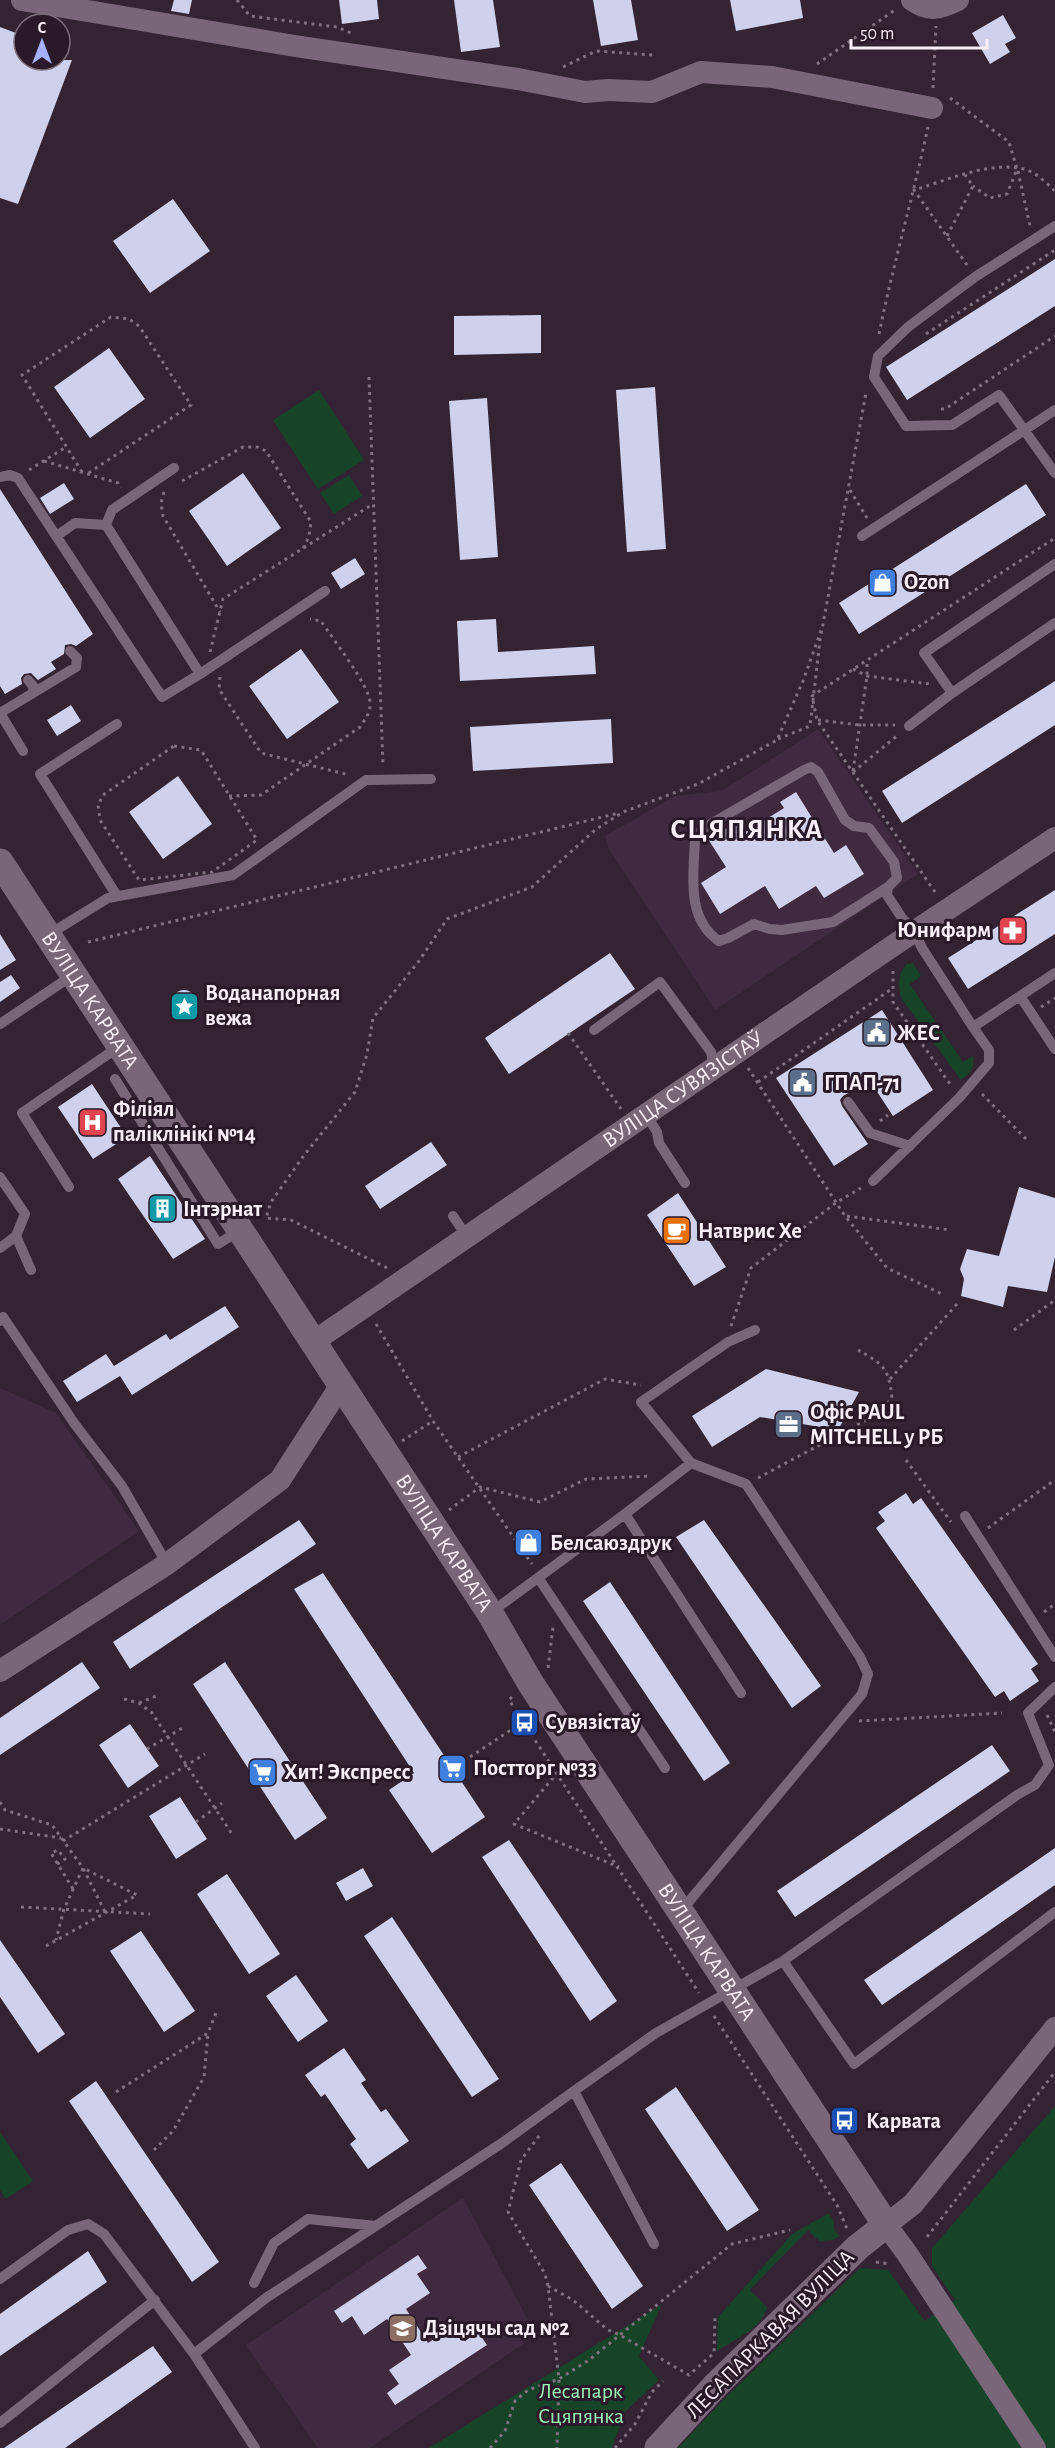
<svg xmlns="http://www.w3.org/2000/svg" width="1055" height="2448" font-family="'Alegreya Sans',sans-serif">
<rect width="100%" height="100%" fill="#332333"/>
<path fill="#402a3f" d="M818,729L918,874L715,1010L609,849L605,836L675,796L722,791Z
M0,1388L56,1413L139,1531L0,1625Z
M463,2198L536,2335L370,2448H318L246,2345Z"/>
<path fill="#174428" d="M319,390L364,460L318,489L273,420Z
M349,475L362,496L334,514L320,493Z
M913,963L921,976L910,984L963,1062L973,1056C975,1069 970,1073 961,1080L901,998C898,984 898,976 906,964Z
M1055,2106V2448H678L726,2397L860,2268L888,2270L925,2321L955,2300L932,2266V2248Z
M0,2132L33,2181L6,2199L0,2190Z
M829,2213L834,2222V2230L840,2236L833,2240L819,2241L808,2230L750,2290L767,2307C763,2328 734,2340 717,2351L718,2317L792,2234Z
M662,2304L639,2356L659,2380L625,2412L612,2448H429Z"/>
<path fill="#cfd0eb" d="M174,0H192L189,14L171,11Z
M339,0H377L379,19L342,24Z
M454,0H493L500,47L461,52Z
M593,0H631L638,40L601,46Z
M730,0H800L803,18L736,31Z
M1003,15L1016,38L1005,44L1010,52L990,64L972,33Z
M0,27L24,36V60H72L18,204L0,198Z
M173,199L210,251L150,293L113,241Z
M1055,259V306L907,400L886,367Z
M541,315V353L454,355V316Z
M109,348L145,399L90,438L54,387Z
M655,387L666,549L627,552L616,390Z
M487,398L498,557L460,560L449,401Z
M243,473L281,528L227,566L189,511Z
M64,483L74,499L50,514L40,498Z
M1026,484L1046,515L859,634L839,603Z
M0,489L93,634L76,646L71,644L65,645L64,654L51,662L56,669L38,680L31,673L24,674L21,678L22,684L5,694L0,686Z
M355,558L365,574L341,589L331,573Z
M496,619L498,652L594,646L596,674L460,681L457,621Z
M301,649L339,702L287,739L249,686Z
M1055,681V725L902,823L882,791Z
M71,705L81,721L57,736L47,720Z
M611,719L613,763L473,771L470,727Z
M178,776L212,824L163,859L129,812Z
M796,792L834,853L846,845L864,874L824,898L816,886L779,909L765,886L720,914L701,883L726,867L708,839L737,822L744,833L784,808L780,802Z
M1055,890V934L968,989L948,958Z
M0,934L16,960L0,970Z
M610,953L635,989L509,1074L485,1038Z
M11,975L20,988L0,1002V982Z
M172 1002a12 12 0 1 1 24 0a12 12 0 1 1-24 0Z
M882,1010L933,1090L893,1116L870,1081L843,1096L840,1100L842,1106L868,1144L834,1166L776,1078Z
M92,1084L127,1137L93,1159L58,1107Z
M431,1142L447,1165L380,1209L365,1186Z
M150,1156L205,1239L173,1259L118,1179Z
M1019,1187L1055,1198V1257L1047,1292L1008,1286L1003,1307L961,1296L964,1279L960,1269L967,1249L999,1256Z
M678,1193L726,1267L694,1286L647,1215Z
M225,1306L239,1327L132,1395L120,1376L77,1402L63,1381L106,1354L114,1366L166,1334L170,1340Z
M766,1369L859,1392L838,1430L760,1417L712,1447L692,1416Z
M906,1493L913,1504L921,1498L1038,1664L1031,1669L1039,1681L1010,1701L1004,1691L995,1697L876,1528L885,1521L878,1512Z
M299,1520L316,1544L130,1669L113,1642Z
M704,1520L821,1686L792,1708L676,1537Z
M323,1573L485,1817L432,1853L389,1790L414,1773L294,1589Z
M610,1582L730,1763L704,1781L583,1601Z
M82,1662L100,1688L0,1755V1718Z
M225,1662L327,1818L295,1840L193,1684Z
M130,1724L159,1766L128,1788L99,1745Z
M992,1745L1010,1771L795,1917L777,1891Z
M180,1797L207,1839L176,1859L149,1816Z
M509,1840L617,2001L590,2021L482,1857Z
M1055,1848V1885L882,2005L864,1980Z
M363,1868L373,1886L346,1901L336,1883Z
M227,1874L280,1954L249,1974L197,1894Z
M392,1917L499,2079L472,2097L364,1936Z
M141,1931L195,2011L164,2032L110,1951Z
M0,1940L65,2034L38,2053L0,1997Z
M296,1975L328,2021L298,2042L266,1996Z
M344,2048L366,2080L361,2083L381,2112L386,2109L409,2141L368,2169L350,2144L356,2139L325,2094L321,2097L305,2075Z
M96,2081L219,2262L192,2282L69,2101Z
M676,2087L759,2210L727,2231L645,2109Z
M561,2163L643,2286L612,2309L529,2185Z
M88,2251L107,2282L0,2356V2314Z
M418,2255L427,2268L417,2274L430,2293L406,2309L428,2343L455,2325L465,2341L478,2332L487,2345L395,2405L387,2393L399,2384L389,2370L411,2355L387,2319L364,2335L352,2316L342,2323L334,2311Z
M153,2346L172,2372L65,2448H4Z"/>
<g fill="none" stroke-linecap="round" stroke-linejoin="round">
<path stroke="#7f717e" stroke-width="3" stroke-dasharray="3 4.5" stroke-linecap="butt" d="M237,0L250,16L337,27L351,33
M817,64L895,10
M563,67L596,51L653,55
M933,88L936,26
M950,98L1009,142L1017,169L1007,194L990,198L973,186
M1018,171L1030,226
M947,236L973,186L965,175
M967,265L914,190C948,180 988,161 1024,169C1036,172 1046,183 1055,191
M879,334C893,265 913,197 928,127
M926,334L1055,250
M369,377L383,766
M941,409H945L1055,336
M44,461L118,483L120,488
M29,470L66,447
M82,472L22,375L111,317L129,319L139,326L191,405L87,474
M182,481L243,447H257L266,451L311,522L309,536L303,549
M850,490L867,518
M164,492L161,503L163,516L220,612
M210,652L223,599L373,504
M853,669L867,676L930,684
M220,677L219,689L261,753L349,775
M818,720L859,725H895
M778,739L810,726L820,640L866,393
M174,746L201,750L257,840L212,872L139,880L100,820L98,805L103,795Z
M853,771L867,676V661
M853,772L898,735
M229,796L261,795L360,727C365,719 371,713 370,702C369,685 332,638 321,621L310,619
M935,892L817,720L812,696L1055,538
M88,942L619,813
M893,971V1002L952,1087
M1041,1007L1055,998
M568,1033L621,1109
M748,1068L845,1216L887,1268L942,1294
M758,1082L893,988
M982,1094L1029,1142
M880,1121L888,1115
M847,1216L950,1230
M387,1268L291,1220L266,1218L271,1202L305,1154L355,1092L367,1054L373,1018L419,961L447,919L532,887L595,830L623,812L698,784L777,740L803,681L823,625
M376,1324L433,1421L532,1564
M731,1326L751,1268L837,1202L861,1188
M1014,1330L1055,1300
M890,1379L957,1304
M402,1441L433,1421
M458,1457L605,1379L641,1385
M906,1460L951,1522
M758,1478L879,1413L892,1398C889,1368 883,1364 858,1350
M449,1510L480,1487L540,1502L586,1479L650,1476
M988,1528L1055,1480
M1044,1612L1055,1604
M548,1668L553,1627
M512,1697L509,1700L699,1993
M124,1699L139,1703L152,1713L232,1834
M139,1703L156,1696
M1047,1715L1055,1732
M859,1721L1002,1713
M147,1749L184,1727
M470,1757L523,1722
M558,1772L514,1824L619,1867
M0,1802L5,1810L52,1825L83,1868L105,1912
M196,1822L222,1803
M0,1829L61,1838
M63,1841L205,1754
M57,1864L65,1859L58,1850L51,1853L73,1889
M21,1907L150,1914
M46,1946L137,1895L83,1868L64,1909L56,1940
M714,2016L837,2205L847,2229
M116,2092L208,2033L216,2013
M539,2136L521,2160L508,2212L545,2274L548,2286L559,2379L557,2448
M154,2150L173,2131L204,2077L208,2033
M927,2237L1055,2072
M876,2262L890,2264
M548,2286L573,2300L608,2330L618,2334L689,2375L714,2353L715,2317
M490,2448L505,2431L515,2401L528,2390L559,2379L589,2360L732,2244L790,2230
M615,2448L635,2424L652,2392L663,2381"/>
<path stroke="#7a6679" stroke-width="10" d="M1055,226L975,277L908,327L878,356L874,377L906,426L952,425L999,395L1055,473
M0,477L10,475L18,478L162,697L200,674L106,525L75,523L58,535
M106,525L112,510L174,468
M862,536L1055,410
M1055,564L924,653L952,693L1055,623
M200,674L325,591
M28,680L34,687L32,694
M0,713L76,667L77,658L70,651
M0,713L23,751
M117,724L40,774L117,896
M909,726L952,693
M888,887L833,922L782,930L770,929L754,924L728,938L719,941C685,918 694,872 695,838L702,829L804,770L811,767L818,772L845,820L854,826L869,828L894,862L897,878L888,887L887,895L902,918L914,931L922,948L973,1027L1055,973
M48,935L108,898L233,875L366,780L431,779
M1020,996L1055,1049
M0,1024L73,975
M594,1030L660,982L711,1052L714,1067
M115,1079L218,1244L239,1231
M848,1102L870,1133L910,1146
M646,1114L657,1132L659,1143L685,1183
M0,1177L25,1214L16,1236L31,1270
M873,1181L959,1098L989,1063V1050L973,1027
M69,1187L22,1113L120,1046
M453,1216L467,1237
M0,1248L16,1236
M0,1321L3,1317L74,1423L122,1486L167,1564
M691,1463L625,1514L741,1693
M965,1516L1055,1657
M539,1579L665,1768
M490,1613L625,1514
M681,1911L862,1694L868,1674L860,1657L746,1484L691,1463L641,1402L728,1342L755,1330
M783,1961L854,2064L1055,1912
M654,2244L574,2091L656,2033L783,1961L1017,1795L1035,1785L1049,1765L1028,1713L1055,1687
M0,2279L68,2230L88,2224L104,2234L194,2354L266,2298L502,2143L574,2091
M254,2283L274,2243L308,2219L376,2226
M194,2354L255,2448
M0,2423L155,2300"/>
<g stroke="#7a6679" stroke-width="22">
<path d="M22,0L295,46L518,79L585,92L608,90L652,92L701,72L772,77L932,108"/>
<path d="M912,0C929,12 939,9 958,0"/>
<path id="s1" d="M313,1342L897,943L1055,838"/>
<path d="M0,1671L167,1564L280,1480L341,1385"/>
<path d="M1035,2448L906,2252L886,2225L913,2204L1055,2028"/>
</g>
<path stroke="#7a6679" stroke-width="27" id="s2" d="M0,862L490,1613L531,1684L886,2225L858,2247L716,2385L658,2448"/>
</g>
<defs>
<symbol id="shop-square" viewBox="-11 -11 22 22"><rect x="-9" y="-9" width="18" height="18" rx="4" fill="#3f7fe0" stroke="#291929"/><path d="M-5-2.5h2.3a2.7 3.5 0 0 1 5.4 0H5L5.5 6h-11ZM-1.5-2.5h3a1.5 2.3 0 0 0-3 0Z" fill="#fff"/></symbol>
<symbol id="pharmacy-square" viewBox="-11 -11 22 22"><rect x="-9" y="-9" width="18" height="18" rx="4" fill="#e0444e" stroke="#291929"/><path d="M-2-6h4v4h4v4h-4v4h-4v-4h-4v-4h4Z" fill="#fff"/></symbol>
<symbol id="sight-square" viewBox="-11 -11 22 22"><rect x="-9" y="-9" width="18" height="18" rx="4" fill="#0f9aa8" stroke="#291929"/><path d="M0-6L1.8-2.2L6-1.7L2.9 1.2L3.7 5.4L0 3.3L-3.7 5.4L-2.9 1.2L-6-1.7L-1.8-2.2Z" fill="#fff"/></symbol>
<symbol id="civic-square" viewBox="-11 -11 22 22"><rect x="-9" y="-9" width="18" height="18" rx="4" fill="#5c6f8a" stroke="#291929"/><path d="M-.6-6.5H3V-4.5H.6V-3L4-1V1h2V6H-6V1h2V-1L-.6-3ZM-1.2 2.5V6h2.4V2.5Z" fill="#fff"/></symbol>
<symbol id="hospital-square" viewBox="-11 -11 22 22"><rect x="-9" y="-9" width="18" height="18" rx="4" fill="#e0444e" stroke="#291929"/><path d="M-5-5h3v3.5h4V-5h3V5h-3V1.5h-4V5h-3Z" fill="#fff"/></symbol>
<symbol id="building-square" viewBox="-11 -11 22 22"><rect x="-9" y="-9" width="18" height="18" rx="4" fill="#0f9aa8" stroke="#291929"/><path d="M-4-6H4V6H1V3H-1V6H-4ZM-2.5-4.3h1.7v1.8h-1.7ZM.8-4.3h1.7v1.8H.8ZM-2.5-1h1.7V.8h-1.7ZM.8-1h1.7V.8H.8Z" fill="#fff"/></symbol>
<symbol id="cafe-square" viewBox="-11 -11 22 22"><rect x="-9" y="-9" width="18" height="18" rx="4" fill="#e8710a" stroke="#291929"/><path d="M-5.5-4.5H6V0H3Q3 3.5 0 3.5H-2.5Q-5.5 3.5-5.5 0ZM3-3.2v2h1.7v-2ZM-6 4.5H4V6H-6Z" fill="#fff"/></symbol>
<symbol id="office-square" viewBox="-11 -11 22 22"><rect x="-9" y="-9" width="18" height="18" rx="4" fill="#5c6f8a" stroke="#291929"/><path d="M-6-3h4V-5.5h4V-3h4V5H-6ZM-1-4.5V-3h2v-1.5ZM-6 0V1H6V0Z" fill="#fff"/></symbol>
<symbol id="bus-square" viewBox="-11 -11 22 22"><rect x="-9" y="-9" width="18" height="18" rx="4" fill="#1a4fb4" stroke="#291929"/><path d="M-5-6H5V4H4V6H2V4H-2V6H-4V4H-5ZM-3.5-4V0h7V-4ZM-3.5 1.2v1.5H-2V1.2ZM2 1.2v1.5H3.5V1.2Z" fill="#fff"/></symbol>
<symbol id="supermarket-square" viewBox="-11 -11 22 22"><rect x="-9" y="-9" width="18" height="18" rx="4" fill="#3f7fe0" stroke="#291929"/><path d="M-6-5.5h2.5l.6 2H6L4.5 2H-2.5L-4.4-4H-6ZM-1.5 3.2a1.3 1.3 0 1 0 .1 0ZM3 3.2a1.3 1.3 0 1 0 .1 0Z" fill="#fff"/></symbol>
<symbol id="school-square" viewBox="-11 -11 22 22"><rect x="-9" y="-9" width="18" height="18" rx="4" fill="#8d6e63" stroke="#291929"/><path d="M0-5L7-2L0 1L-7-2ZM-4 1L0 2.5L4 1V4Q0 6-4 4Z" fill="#fff"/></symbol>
</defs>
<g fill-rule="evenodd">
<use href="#shop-square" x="866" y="566" width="33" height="33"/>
<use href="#pharmacy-square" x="996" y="914" width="33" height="33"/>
<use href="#sight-square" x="168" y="990" width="33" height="33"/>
<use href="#civic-square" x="860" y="1016" width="33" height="33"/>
<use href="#civic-square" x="786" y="1066" width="33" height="33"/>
<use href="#hospital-square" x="76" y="1106" width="33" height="33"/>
<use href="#building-square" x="146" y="1192" width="33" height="33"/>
<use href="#cafe-square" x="660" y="1214" width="33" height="33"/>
<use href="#office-square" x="772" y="1408" width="33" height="33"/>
<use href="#shop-square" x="512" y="1526" width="33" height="33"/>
<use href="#bus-square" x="508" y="1706" width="33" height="33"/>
<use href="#supermarket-square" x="436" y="1752" width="33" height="33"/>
<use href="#supermarket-square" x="246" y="1756" width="33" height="33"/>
<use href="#bus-square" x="828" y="2104" width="33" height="33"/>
<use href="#school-square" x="386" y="2312" width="33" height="33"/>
</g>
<g text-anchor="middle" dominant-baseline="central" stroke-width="6" stroke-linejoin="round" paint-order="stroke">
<g font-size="22" font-weight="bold" fill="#faeff9" stroke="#291929" text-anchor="start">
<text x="904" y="582">Ozon</text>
<text x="991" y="930" text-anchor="end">Юнифарм</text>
<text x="205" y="993">Воданапорная<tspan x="205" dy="25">вежа</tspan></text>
<text x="897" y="1033">ЖЕС</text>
<text x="824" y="1083">ГПАП-71</text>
<text x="113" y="1109">Філіял<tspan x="113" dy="25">паліклінікі №14</tspan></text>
<text x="183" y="1209">Інтэрнат</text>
<text x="698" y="1231">Натврис Хе</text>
<text x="810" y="1412">Офіс PAUL<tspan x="810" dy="25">MITCHELL у РБ</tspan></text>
<text x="550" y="1543">Белсаюздрук</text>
<text x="545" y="1722">Сувязістаў</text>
<text x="473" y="1768">Постторг №33</text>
<text x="284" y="1772">Хит! Экспресс</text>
<text x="866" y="2121">Карвата</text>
<text x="423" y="2328">Дзіцячы сад №2</text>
</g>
<g font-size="22" fill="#faeff9" stroke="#291929">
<text stroke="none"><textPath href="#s2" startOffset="165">ВУЛІЦА КАРВАТА</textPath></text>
<text stroke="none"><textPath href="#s1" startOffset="448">ВУЛІЦА СУВЯЗІСТАЎ</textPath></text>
<text stroke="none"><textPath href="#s2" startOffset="813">ВУЛІЦА КАРВАТА</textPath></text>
<text stroke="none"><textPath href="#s2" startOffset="1299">ВУЛІЦА КАРВАТА</textPath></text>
<text transform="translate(770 2334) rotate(-45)">ЛЕСАПАРКАВАЯ ВУЛІЦА</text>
</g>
<g font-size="22" fill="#9cf1b6" stroke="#291929">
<text x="581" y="2391">Лесапарк<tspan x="581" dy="25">Сцяпянка</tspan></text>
</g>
<g font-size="28" font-weight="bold" letter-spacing="1.5" fill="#faeff9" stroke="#291929">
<text x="747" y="830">СЦЯПЯНКА</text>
</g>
</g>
<g transform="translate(42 42)"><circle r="28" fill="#291929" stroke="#7d6f7c" stroke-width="1.5"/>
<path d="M0-4.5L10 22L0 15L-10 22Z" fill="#a5b1fc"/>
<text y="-9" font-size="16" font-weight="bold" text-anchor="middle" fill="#faeff9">С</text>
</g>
<path d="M851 39v9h136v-9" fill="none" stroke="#faeff9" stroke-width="3"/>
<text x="860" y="39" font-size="18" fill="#faeff9" stroke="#291929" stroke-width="4.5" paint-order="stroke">50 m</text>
</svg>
